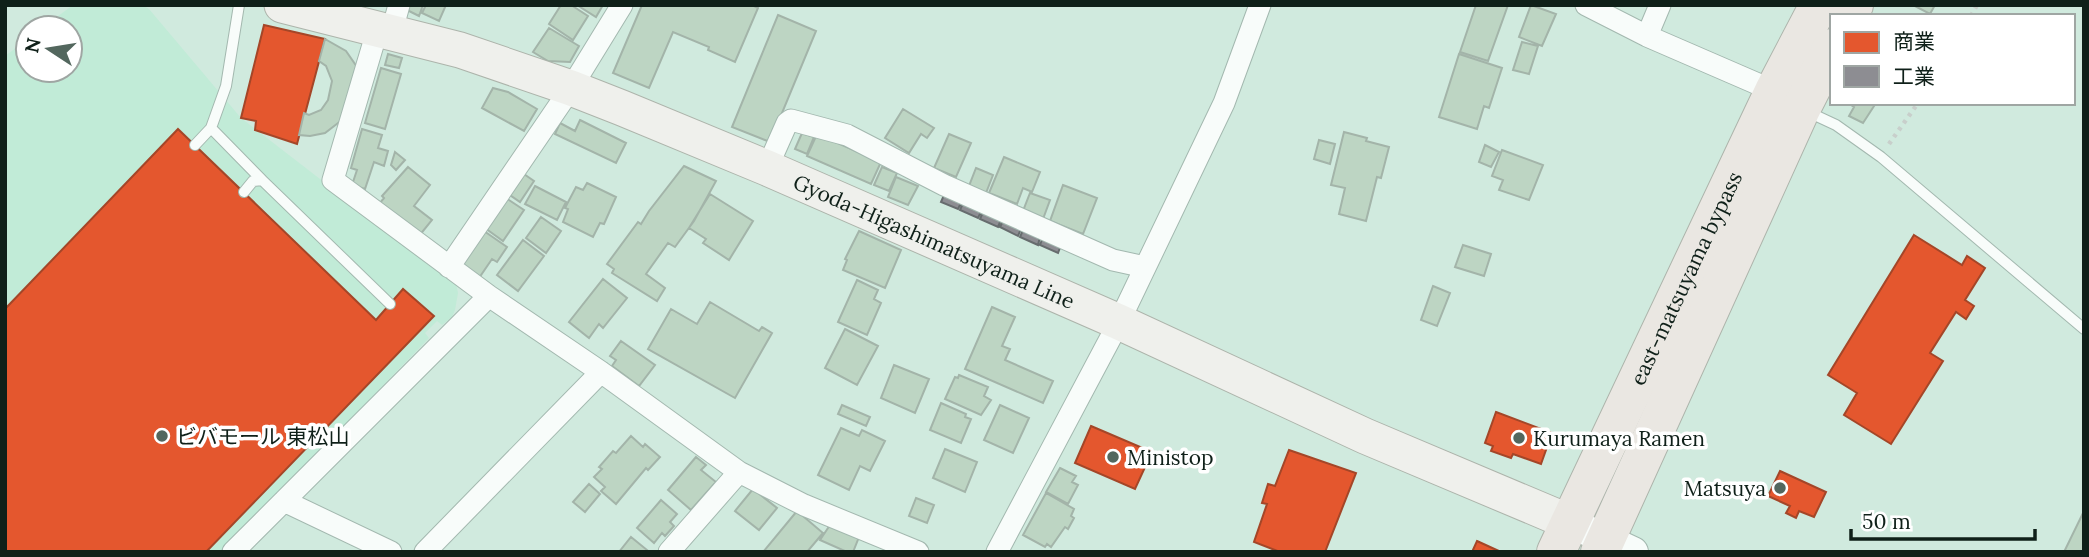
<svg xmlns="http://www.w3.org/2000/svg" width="2089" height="557" font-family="Lora,'Noto Sans JP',serif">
<rect width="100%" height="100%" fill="#d0eade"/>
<path fill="#c1ebd7" d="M73,5H142L149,9L241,118L456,284L458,293L455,310L452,317L442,325L437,321L425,333L429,338L221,552H5V56L28,39V70H70V28H42Z"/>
<path fill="#e4572e" stroke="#a44628" stroke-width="2" d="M264,25L325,39L297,144L255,130L256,121L241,118Z
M178,129L376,320L403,289L434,316L206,552H5V309Z
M1914,235L1962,265L1967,256L1985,268L1965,300L1974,306L1966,319L1956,312L1930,353L1943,361L1891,444L1844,415L1857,393L1828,375Z
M1496,412L1552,433L1541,464L1513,454L1511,458L1491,451L1493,446L1485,443Z
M1091,426L1152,452L1135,489L1075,463Z
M1289,450L1356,473L1325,552H1280L1254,542L1267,504L1262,503L1268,484L1275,486Z
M1780,471L1826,492L1814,517L1799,511L1796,518L1786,513L1790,506L1768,496Z
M1477,541L1501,552H1472Z"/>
<path fill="#8d8d92" stroke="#676c6e" stroke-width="2" d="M944,195L961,203L958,209L941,202Z
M963,203L981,212L978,218L960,210Z
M983,212L1001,220L998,227L980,219Z
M1003,221L1021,229L1018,236L1000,227Z
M1023,230L1040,237L1038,245L1020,237Z
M1043,237L1061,245L1058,253L1040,245Z"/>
<path fill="#bdd5c3" stroke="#a3b4a9" stroke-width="2" d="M407,5H423L419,16L405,9Z
M426,5H446L439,21L422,13Z
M561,5H571L588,16L573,40L549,24Z
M577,5H603L596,17Z
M642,5H752L758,8L735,62L708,50L709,47L673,32L649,88L613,73Z
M1476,5H1508L1488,61L1460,52Z
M1531,5L1556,14L1542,46L1519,37Z
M1913,5H1935L1930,14Z
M778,15L816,31L770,142L732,127Z
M549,28L579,46L570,62L548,61L533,52Z
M325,39L346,51L357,67L342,120L325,133L310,136L299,135L304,113L309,115L321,110L328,100L332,81L326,66L319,61Z
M1522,42L1538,46L1529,74L1513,70Z
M388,54L402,58L399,68L385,65Z
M1459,54L1502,68L1489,108L1484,106L1477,129L1439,117Z
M381,68L401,74L385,129L365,123Z
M493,88L508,92L537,109L524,131L482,108Z
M1848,103H1876L1863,123L1849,116L1854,107Z
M903,109L934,128L927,138L921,134L909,153L885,138Z
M580,120L626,143L616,163L555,134L560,123L575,131Z
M362,129L382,135L378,148L388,151L384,166L374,162L365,189L352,185L357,170L351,168Z
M1344,132L1367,138L1366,141L1389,147L1381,178L1377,177L1366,221L1339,214L1345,188L1331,185Z
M802,133L814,137L807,154L795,149Z
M817,134L881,162L871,184L807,156Z
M949,134L971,143L956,177L934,168Z
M1319,140L1335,144L1330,164L1314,159Z
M1485,145L1499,152L1491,167L1479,162Z
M1502,150L1543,165L1529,200L1499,190L1503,180L1492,176Z
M395,152L405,160L396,170L391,165Z
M1004,157L1040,172L1032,192L1023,188L1017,204L989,193Z
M684,166L716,181L694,221L675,247L668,243L646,274L665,288L657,301L612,273L614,269L607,264L638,222L641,224L649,211Z
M408,167L430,185L414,206L432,220L419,236L379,204L384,198L382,196Z
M882,167L897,173L889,191L874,185Z
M976,168L993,175L986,193L969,186Z
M521,172L534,181L520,202L507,193Z
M896,177L918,186L908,205L888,197Z
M587,183L616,197L604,224L600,223L593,237L563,222L568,209L565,208L576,187L583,190Z
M1063,185L1097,198L1083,234L1050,221Z
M535,186L566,202L557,220L525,204Z
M1030,193L1050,200L1043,219L1023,211Z
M710,194L753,221L729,260L703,243L706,239L689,228Z
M506,198L524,210L503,241L485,228Z
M541,217L561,231L546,253L526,238Z
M484,231L507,247L497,262L492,259L479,278L461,265Z
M859,231L901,250L885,288L843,270L847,260L845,259Z
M523,240L544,256L518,291L497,275Z
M1463,245L1491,254L1484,276L1455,267Z
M603,279L627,298L603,328L599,324L589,338L569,322Z
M857,280L878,290L874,299L881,303L867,335L838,322Z
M1433,286L1450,293L1437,326L1421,320Z
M710,302L759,331L762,327L772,333L735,398L648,349L671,309L697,324Z
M992,307L1015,317L1002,346L1010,349L1005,360L1053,381L1043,403L965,369Z
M845,329L878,346L857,385L825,368Z
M621,341L655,365L639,386L612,366L616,360L610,356Z
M894,365L929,379L915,413L881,398Z
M959,375L988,387L984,396L991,400L981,415L945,399L955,377L958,378Z
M941,403L966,414L965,417L971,419L961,443L930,430Z
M842,405L870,417L866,426L838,414Z
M1000,405L1029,418L1013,453L984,440Z
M841,428L859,436L862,430L885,441L870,471L860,466L849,490L818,475Z
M631,436L643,447L645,444L660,457L648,470L646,468L616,504L601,491L605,487L594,477L602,469L599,467L613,451L616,453Z
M945,449L977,462L965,492L933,478Z
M696,457L706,465L701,470L716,482L691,510L668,490Z
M1060,468L1076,476L1072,482L1078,485L1068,504L1046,492Z
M589,484L600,494L585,512L573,502Z
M753,489L777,508L759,530L735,511Z
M1046,493L1074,509L1071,516L1074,518L1068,529L1065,527L1051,547L1047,544L1045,547L1023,535Z
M916,498L934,505L927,523L909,516Z
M661,500L677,514L670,522L674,526L665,536L662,533L654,543L637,528Z
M797,511L823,533L807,552H763Z
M2084,511V552H2064Z
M830,525L859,537L853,552H847L820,540Z
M631,537L647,550L645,552H619Z"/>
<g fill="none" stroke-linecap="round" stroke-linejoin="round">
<defs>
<path id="lane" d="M1806,111L1836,125L1881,157L2084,329
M211,128L262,180
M195,145L211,128L226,86L239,5
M244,192L253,181L262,180L390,304"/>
<path id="street" d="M1586,5L1647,36L1774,91
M378,28L333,180L489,296L601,372L739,472L804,505L918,552
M392,31L399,5
M1647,36L1660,5
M767,168L787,123L791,120L847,135L944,185L1113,260L1145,267
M449,267L571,88L622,5
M284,501L391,552
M233,552L489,296
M425,552L601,372
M669,552L739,472
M997,552L1119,322L1224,103L1260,5"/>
<path id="secondary" d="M1569,522L1633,552"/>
<g id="primary">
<path id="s1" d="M282,5L460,50L571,88L622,108L767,168L1119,322L1365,436L1569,522"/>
</g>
<g id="highway">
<path d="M1848,16L1854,5"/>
<path id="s2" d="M1556,552L1774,91L1819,5"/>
<path d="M1600,552L1801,109L1832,48"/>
</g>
</defs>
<use href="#lane" stroke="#a3b8af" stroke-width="12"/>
<use href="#street" stroke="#a3b8af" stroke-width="23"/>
<use href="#secondary" stroke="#a3b8af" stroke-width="32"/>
<use href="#primary" stroke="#adb4ab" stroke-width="37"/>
<use href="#highway" stroke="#adb4ab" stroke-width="40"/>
<path stroke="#c8cfcb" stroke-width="4.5" stroke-dasharray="3.5 5" stroke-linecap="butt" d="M1971,16L1977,5
M1889,144L1918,103"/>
<use href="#lane" stroke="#f8fcfa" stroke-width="10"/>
<use href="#street" stroke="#f8fcfa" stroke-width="21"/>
<use href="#secondary" stroke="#f8fcfa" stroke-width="30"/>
<use href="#primary" stroke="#eff0ec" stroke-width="35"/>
<use href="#highway" stroke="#eae7e2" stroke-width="38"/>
</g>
<g fill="#53675e" stroke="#fff" stroke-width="2.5">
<circle cx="162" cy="436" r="7"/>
<circle cx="1519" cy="438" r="7"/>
<circle cx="1113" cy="457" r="7"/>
<circle cx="1780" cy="488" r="7"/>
</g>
<g text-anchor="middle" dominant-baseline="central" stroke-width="7" stroke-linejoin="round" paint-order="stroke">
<g font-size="21" fill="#0f2019" stroke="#fff">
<text stroke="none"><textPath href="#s1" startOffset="695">Gyoda-Higashimatsuyama Line</textPath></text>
<text stroke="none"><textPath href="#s2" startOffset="303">east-matsuyama bypass</textPath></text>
</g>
<g font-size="21" fill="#0f2019" stroke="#fff" text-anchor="start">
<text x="176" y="436">ビバモール 東松山</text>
<text x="1533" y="438">Kurumaya Ramen</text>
<text x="1127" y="457">Ministop</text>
<text x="1766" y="488" text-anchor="end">Matsuya</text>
</g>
</g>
<rect width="2089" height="557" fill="none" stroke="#0f2019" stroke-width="14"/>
<rect x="1830" y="14" width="245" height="91" fill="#ffffff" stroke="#9fa6a3" stroke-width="2"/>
<rect x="1844" y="32" width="35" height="21" fill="#e4572e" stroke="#9fa6a3" stroke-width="2"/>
<text x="1893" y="49" font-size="21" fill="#0f2019">商業</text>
<rect x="1844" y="66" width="35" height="21" fill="#8d8d92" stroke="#9fa6a3" stroke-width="2"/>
<text x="1893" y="84" font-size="21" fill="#0f2019">工業</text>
<g transform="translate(49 49) rotate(282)"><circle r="33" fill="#ffffff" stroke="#9fa6a3" stroke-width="2"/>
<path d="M0-5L12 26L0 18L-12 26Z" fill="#53675e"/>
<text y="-10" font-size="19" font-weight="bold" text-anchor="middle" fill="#0f2019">N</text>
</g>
<path d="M1851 529v10h184v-10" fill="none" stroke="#0f2019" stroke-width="3.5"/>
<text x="1862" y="529" font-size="21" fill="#0f2019" stroke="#ffffff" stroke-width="5" paint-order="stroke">50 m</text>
</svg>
